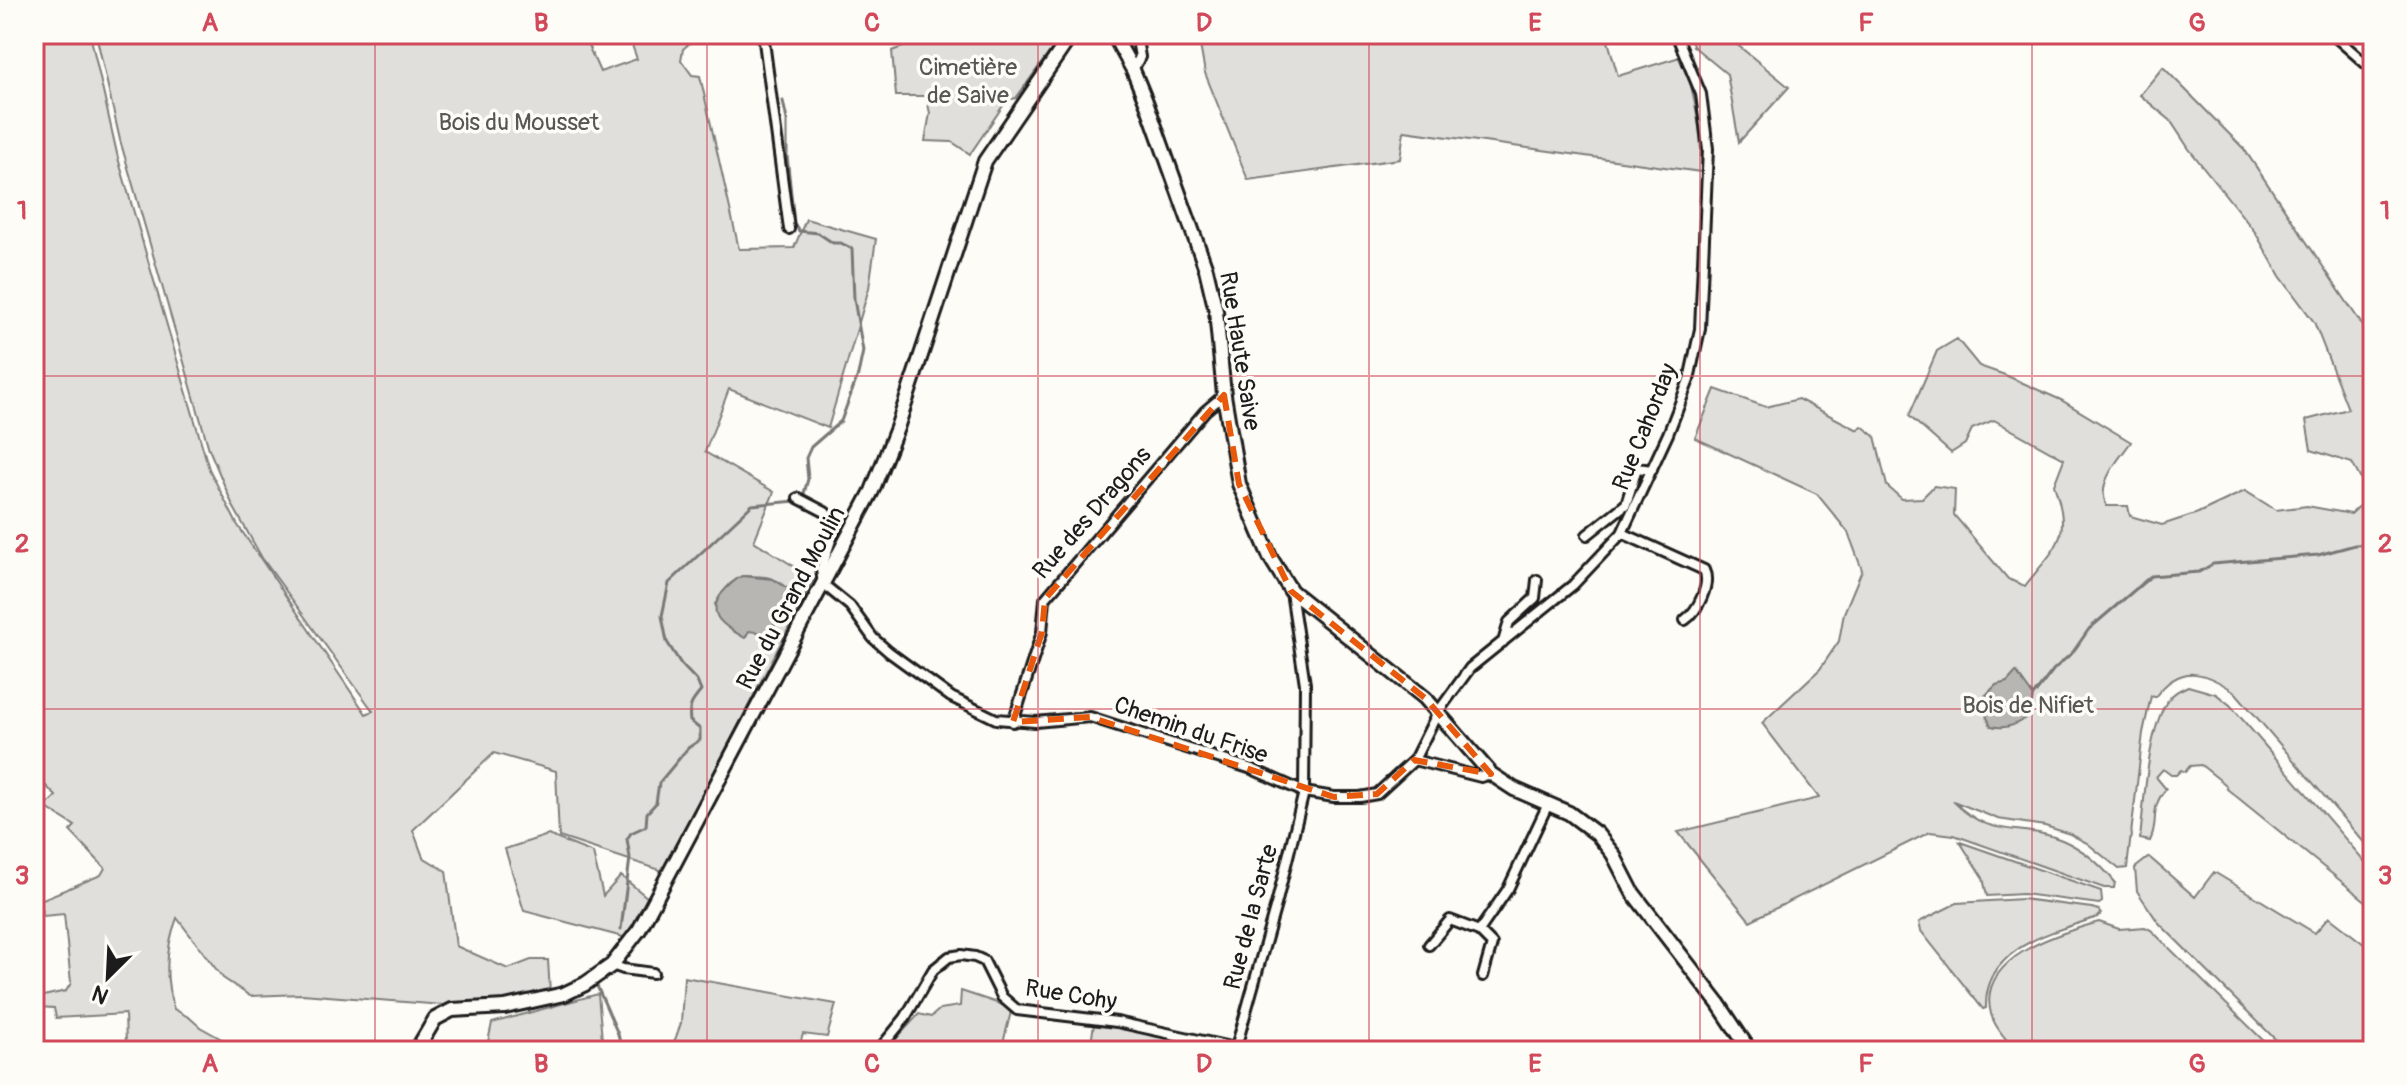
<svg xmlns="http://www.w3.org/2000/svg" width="2407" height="1085" font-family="Pangolin,sans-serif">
<rect width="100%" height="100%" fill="#fdfcf7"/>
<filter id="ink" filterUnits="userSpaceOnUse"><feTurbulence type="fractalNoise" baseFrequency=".0125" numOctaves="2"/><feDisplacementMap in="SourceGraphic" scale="16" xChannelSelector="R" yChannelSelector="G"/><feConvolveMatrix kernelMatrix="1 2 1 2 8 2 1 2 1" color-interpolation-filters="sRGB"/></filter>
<g filter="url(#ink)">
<path fill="#e0dfdb" stroke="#7e7e7c" stroke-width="2" fill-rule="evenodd" d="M34,34H90L118,158L209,469L237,524L366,714L373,711L262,558L233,506L209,449L120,140L96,34H583L600,72L637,59L628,34H688L690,43L683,49L681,60L692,75L700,76L739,249L794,248L806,219L876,239L869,288L828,428L729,389L705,452L774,492L754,541L814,579L663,871L559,837L556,771L494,753L413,830L423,857L446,871L456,946L508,969L531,960H548L550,994L456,1006L302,994L250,996L223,978L177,918C166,947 164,979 174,1009L190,1018L200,1027L243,1051H61V1046L126,1044L125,1014L56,1018L54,1008L38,1007L34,998L66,991L71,983L64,914L43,916L40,900L101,875L105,868L70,831L75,826L45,807L56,796L45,785L34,789ZM742,576C760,576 781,575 789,594L774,627L749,631L715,604L730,584Z
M936,34H1057L1059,39L1016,98L1007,100L970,154L952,142L925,141L930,113L926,96H896L892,51Z
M1198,34H1606L1618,76L1683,56C1694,94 1703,133 1701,172L1404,131L1400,159L1248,180L1205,73Z
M1689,34H1724L1789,87L1739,142L1727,74L1693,46Z
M2163,67L2244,149L2373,341V853L2235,692C2204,671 2181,663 2155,697L2151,696L2143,733L2127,868L2119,869L2087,843L2070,834L2045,826L1998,819L1953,801C1992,841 2018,822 2062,840C2083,849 2101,865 2115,882L2114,888H2104L1954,835L1930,832L1750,921L1678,832L1819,798L1762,723L1820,669L1839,641L1844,613L1862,570L1848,532L1817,494L1695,438L1715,389L1766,407L1798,399L1858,430L1862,426L1875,436L1887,486L1902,499L1922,498L1934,486L1955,489L1954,515L2008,579L2025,586C2057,545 2073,538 2054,485L2064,459L1994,420L1972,429L1965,444L1951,453L1909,416L1937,351L1957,339L1979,366L2005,375L2061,400L2131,442C2119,459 2095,484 2107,506H2128L2130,516L2162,525L2198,513L2245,491L2276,510L2307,506L2351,514L2370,496L2352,463L2311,450L2306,420L2348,409L2314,322L2280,276L2255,232L2189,149L2170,120L2140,95Z
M2188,686L2216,694L2230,705L2373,871V907L2227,789L2225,784L2201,765L2190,766L2185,772L2181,770L2176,775H2171L2163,769L2156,777L2166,789C2148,810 2160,821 2150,841L2140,839C2144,804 2148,728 2168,700C2173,693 2179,690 2188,686Z
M548,835L593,853L603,896L621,876L648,898L627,938L524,911L505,849Z
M1960,842L2101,891L2102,902L2099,904L2023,894L1987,896L1983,878Z
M2149,857L2195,897L2214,872L2315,933L2329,917L2373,951V1051H2287L2158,922L2137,891L2135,868Z
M2022,899L2092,908L2099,910L2101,914L2098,917C2052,932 1984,947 1986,1008L1983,1009L1921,931L1919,922L1957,903Z
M2099,922L2119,929L2145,927L2151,930L2274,1051H2016C2007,1040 1995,1028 1991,1014C1976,957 2059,933 2099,922Z
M684,977L836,1004L827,1037L803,1034L798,1051H671L681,1023Z
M961,991L1012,1008L1001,1051H885L919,1014L931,1017L940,1009L960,1006Z
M598,994L603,1051H486L492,1023Z
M1094,1023L1219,1049L1225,1051H1090Z"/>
<path fill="#b7b6b2" stroke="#797876" stroke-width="2" d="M742,576L773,579L787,588L789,599L769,634L749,631L745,638C727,628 704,616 722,593C728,586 734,580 742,576Z
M2016,672L2033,696L2030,715C2017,724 2008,730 1991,726L1984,711L1983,698L1996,685L2007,682Z"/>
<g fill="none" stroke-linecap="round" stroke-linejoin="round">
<path stroke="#797876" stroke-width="3" d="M2033,696L2054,669L2073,652L2089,629L2151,576L2199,572L2213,564L2318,555L2355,545L2373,544
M621,929L630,858L627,839L631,833L646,826L647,813L656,803L659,783L688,748L700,740V729L690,721C688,706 692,702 701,691L697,681L681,664L667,642L662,616L669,583L752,505L796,501L803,497L808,479L806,458L811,447L841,421L858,375L863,351L854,299L852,249L841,243H833L818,233L799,231L794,223L787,156V120L783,101
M597,986L618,1034L622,1051"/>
<defs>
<path id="street" d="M763,34L789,229
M2332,34L2373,70
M1133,70L1140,57L1136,34
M798,498L825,512L833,521L834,531L821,570L823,584L850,606L873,638L889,652L951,697L996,719L1035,722L1090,717L1252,769L1304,792L1334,797H1360L1377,794L1414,760L1438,712L1470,668L1573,585L1622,533L1668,434L1689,380L1700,329L1708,149L1701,94L1676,34
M1622,533L1704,570C1711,584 1698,611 1685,620
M1587,535L1626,504L1637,468L1652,470
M1503,642L1509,622L1535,598L1537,580
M1013,722L1042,632L1045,599L1205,411L1224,395
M1414,760L1481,777L1491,774
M1479,931L1508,889L1548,804
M1429,945L1450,920L1479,931L1492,944L1483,976
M612,965L623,969L653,973
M878,1051L905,1018L933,970L949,957L961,955L975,957L984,961L1002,997L1017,1010L1117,1022L1235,1048
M1235,1051L1277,901L1304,792L1305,684L1291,592"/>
<path id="secondary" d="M1113,34L1133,70L1147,104L1206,269L1216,311L1224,395L1239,484L1270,557L1291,591L1425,698L1491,774L1514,789L1569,813L1597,834L1613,854L1633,893L1718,1003L1750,1051
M416,1051L435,1019L452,1010L505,1007L564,994L585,984L612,965L639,930L872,491L897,428L985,161L1072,34"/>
</defs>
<use href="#street" stroke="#1c1c1c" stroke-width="14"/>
<use href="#secondary" stroke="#1c1c1c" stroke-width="18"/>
<use href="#street" stroke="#fdfcf7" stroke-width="8"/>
<use href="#secondary" stroke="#fdfcf7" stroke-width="12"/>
</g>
</g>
<path fill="none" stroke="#e8590c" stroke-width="6" stroke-dasharray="16 10" stroke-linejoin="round" d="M1224,395L1239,484L1291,591L1425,698L1491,774L1414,760L1377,794L1334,797L1090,717L1013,722L1042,632L1045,599Z"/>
<path fill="none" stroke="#d1495b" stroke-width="2" stroke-opacity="0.55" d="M375,34V1051M707,34V1051M1038,34V1051M1369,34V1051M1700,34V1051M2032,34V1051M34,376H2373M34,709H2373"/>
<g text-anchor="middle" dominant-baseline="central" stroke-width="7" stroke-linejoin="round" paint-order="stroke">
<g font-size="24" fill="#575655" stroke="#fdfcf7">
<text x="968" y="67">Cimetière<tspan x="968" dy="28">de Saive</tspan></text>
<text x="519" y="122">Bois du Mousset</text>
<text x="2028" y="705">Bois de Nifiet</text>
</g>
<g font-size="24" fill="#1c1c1c" stroke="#fdfcf7">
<text transform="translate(1240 351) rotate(81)">Rue Haute Saive</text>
<text transform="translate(1645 427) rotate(-68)">Rue Cahorday</text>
<text transform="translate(1092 513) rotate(-49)">Rue des Dragons</text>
<text transform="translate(791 598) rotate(-62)">Rue du Grand Moulin</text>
<text transform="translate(1191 730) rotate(19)">Chemin du Frise</text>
<text transform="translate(1251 917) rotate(-75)">Rue de la Sarte</text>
<text transform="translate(1071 995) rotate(9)">Rue Cohy</text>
</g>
</g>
<rect width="2407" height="1085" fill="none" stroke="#fdfcf7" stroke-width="88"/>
<g transform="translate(108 977) rotate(204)" stroke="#fdfcf7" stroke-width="6" paint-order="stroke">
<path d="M0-6L14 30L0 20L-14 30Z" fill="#1c1c1c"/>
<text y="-12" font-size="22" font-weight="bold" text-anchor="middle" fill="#1c1c1c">N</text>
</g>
<rect x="44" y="44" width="2319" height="997" fill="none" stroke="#d1495b" stroke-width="3"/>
<g font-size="26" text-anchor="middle" font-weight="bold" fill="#d1495b">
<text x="210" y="31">A</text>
<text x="541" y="31">B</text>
<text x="872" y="31">C</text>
<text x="1204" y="31">D</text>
<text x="1535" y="31">E</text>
<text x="1866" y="31">F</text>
<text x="2197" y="31">G</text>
<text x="22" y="219">1</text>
<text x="2385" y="219">1</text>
<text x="22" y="552">2</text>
<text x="2385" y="552">2</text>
<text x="22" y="884">3</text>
<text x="2385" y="884">3</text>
<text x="210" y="1072">A</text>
<text x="541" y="1072">B</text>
<text x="872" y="1072">C</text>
<text x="1204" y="1072">D</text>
<text x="1535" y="1072">E</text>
<text x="1866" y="1072">F</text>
<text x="2197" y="1072">G</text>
</g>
</svg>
